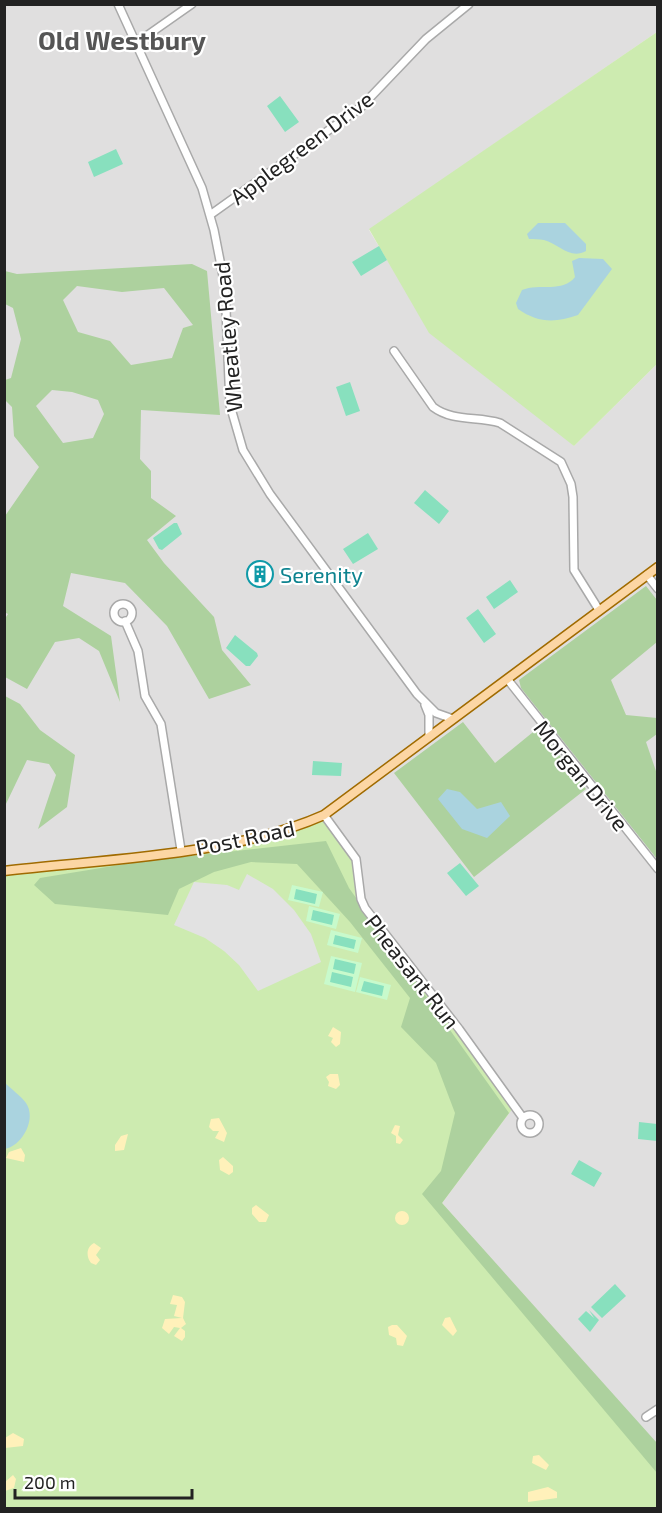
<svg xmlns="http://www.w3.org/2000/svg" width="662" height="1513" font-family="'Exo 2',sans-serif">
<rect width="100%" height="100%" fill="#f2efe9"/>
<path fill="#e0dfdf" d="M4,5H657V32L369,230L387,260L574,446L657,364V1448L442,1203L513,1107L263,838L5,871Z"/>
<path fill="#cdebb0" d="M657,32V364L574,446L429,333L369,229Z
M324,815L356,859L361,899L459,1029L513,1108L442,1203L657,1448V1508H5V871L263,838Z"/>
<path fill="#add19e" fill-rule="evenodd" d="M192,264L207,271L220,415L141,410L140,459L151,471V498L176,516L147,540L164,563L214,617L222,650L251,685L209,699L167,626L125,583L71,573L63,606L111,636L120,702L99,651L79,638L55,642L27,689L5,677L4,620L8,614L4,612L5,516L39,467L14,436L12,407L5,400V380L11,378L21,339L13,308L5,304V271L17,274ZM77,286L122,292L164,288L193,325L183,328L172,358L131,365L110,341L78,332L63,300ZM52,390L72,392L98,400L104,414L93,438L63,443L36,406Z
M646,586L657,600V642L611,680L626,715L657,718V734L646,742L657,774V859L521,688L519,680Z
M5,696L20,704L40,730L75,755L67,807L38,829L56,775L49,764L27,760L5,806Z
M463,722L495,763L538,728L586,789L474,877L394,773Z
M326,841L349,888L509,1113L442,1203L657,1443V1473L422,1194L441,1171L455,1113L436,1063L401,1027L410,998L350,922L297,864L251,862L214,872L179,889L168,915L55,904L34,885L40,878L137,862Z"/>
<path fill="#fff1ba" d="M333,1027L341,1032L340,1044L336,1047L331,1042L333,1038L328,1036Z
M330,1074H338L340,1085L336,1089L328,1086L329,1082L326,1077Z
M219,1118L227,1133L224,1142L215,1138L219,1131H213L209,1127L211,1119Z
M395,1125L400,1126L398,1135L403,1140L400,1144L396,1143V1136L391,1133Z
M128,1134L124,1150L115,1151V1145L121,1136Z
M21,1148L25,1155L24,1162L6,1158L9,1152Z
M223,1157L233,1166V1172L229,1175L220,1170L219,1160Z
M256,1205L269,1215L266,1222H259L252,1214V1208Z
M395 1218a7 7 0 1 1 14 0a7 7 0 1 1-14 0Z
M94,1243L101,1248L96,1255L100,1260L96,1265L91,1263C86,1257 86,1247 94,1243Z
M173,1295L182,1297L185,1302L183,1318L186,1324L181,1328L185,1331V1337L182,1341L174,1336L180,1328L174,1327L169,1334L162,1328L165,1319L182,1318L174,1316L177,1305L170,1304Z
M450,1317L457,1331L453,1336L442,1325L445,1318Z
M392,1325H397L407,1336L403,1346L397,1345L396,1338L389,1335L388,1327Z
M13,1433L24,1439L23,1446L5,1448V1438Z
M539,1455L549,1465L546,1470L532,1463L533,1456Z
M13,1475L16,1479L14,1488L5,1491V1482Z
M548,1487L557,1492V1498L528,1502V1492Z"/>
<path fill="#c8facc" d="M292,885L323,892L319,907L288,900Z
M309,906L340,914L336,929L306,921Z
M331,930L362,938L358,953L327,945Z
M331,956L362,963L355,992L324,984Z
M360,977L391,985L387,1000L356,992Z"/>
<path fill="#88e0be" d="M280,96L299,122L285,132L267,106Z
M116,149L123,164L94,177L88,162Z
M379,246L387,260L361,276L352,262Z
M350,382L360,411L346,416L336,387Z
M425,490L449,511L439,524L414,503Z
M174,523H177L182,534L162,550L159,549L153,538Z
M368,533L378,549L353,564L343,549Z
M510,580L518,592L494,609L486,597Z
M478,609L496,634L484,643L466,618Z
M235,635L257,653L258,656L250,666H246L226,648Z
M313,761L342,763L341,776L312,775Z
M460,863L479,886L466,896L447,873Z
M296,889L317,894L315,904L294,899Z
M313,910L334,915L332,925L311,920Z
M335,935L356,940L354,949L333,944Z
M335,959L356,964L354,974L333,969Z
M332,972L353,977L351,987L330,982Z
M364,981L384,986L382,996L361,991Z
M639,1122L657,1124V1141L638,1139Z
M579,1160L602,1173L594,1187L571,1174Z
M615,1284L626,1296L602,1318L591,1307Z
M589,1310L599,1320L590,1332L578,1319L586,1311L594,1318Z"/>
<path fill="#e2e2e2" d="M247,874L273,889L294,910L311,934L321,962L258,991L239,965L224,951L205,938L174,925L194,882L227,885L239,890Z"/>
<path fill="#aad3df" d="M538,223H565L586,244V251C570,260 559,244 544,240C539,239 534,239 529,239L527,234Z
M579,258L603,259L612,269L578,315C555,323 538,323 518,309L516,303L522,290C539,283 563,293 575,277L572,261Z
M447,789L460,792L477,809L501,802L510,816L487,838L462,829L438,799Z
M4,1082C11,1089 20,1095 26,1103C37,1119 22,1146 5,1149Z"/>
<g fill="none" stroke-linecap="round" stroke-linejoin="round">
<defs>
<path id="minor" d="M118,4L202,188L214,230L225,286L230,405L243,450L270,494L417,694L436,713L453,719
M135,44L192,4
M210,215L361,107L426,39L469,4
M394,351L433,407C453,422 477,416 500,423L561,462L571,484L573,497L574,570L599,610
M647,575L658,589
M114 613a9 9 0 1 1 18 0a9 9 0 1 1-18 0Z
M125,621L138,651L145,696L161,724L181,850
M508,680L658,869
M425,705L429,715V737
M324,815L356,859L361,899L365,908L459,1029L523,1118
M521 1124a9 9 0 1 1 18 0a9 9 0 1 1-18 0Z
M646,1417L658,1409"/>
<path id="major" d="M4,871C105,859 232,856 324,815L658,567"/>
</defs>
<use href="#minor" stroke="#a9a9a9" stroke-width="10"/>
<use href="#major" stroke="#a06b00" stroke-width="11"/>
<use href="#minor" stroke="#fff" stroke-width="7"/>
<use href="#major" stroke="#fcd6a4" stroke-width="8"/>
</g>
<defs>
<symbol id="building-ring" viewBox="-11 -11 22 22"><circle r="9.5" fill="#fff" stroke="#0f9aa8" stroke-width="1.5"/><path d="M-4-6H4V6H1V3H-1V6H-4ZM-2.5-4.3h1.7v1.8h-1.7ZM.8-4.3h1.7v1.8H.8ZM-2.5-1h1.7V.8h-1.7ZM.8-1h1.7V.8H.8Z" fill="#0f9aa8"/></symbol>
</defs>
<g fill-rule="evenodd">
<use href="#building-ring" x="245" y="559" width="30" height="30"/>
</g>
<g text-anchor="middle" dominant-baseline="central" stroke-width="4.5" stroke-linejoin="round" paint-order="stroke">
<g font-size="22" fill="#222" stroke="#fff">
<text transform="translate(301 147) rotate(-37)">Applegreen Drive</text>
<text transform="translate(227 337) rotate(-95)">Wheatley Road</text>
<text transform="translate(582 775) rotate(51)">Morgan Drive</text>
<text transform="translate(245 837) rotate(-12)">Post Road</text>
<text transform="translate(413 971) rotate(52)">Pheasant Run</text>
</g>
<g font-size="22" fill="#0d838f" stroke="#fff" text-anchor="start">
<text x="280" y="574">Serenity</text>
</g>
<g font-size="26" font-weight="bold" fill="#555" stroke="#fff">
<text x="122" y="39">Old Westbury</text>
</g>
</g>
<rect width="662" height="1513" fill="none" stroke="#222222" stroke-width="12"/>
<path d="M15 1489v9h177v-9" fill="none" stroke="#222222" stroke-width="3"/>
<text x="24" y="1489" font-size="18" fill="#222222" stroke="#ffffff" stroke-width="4.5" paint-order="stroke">200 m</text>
</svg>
